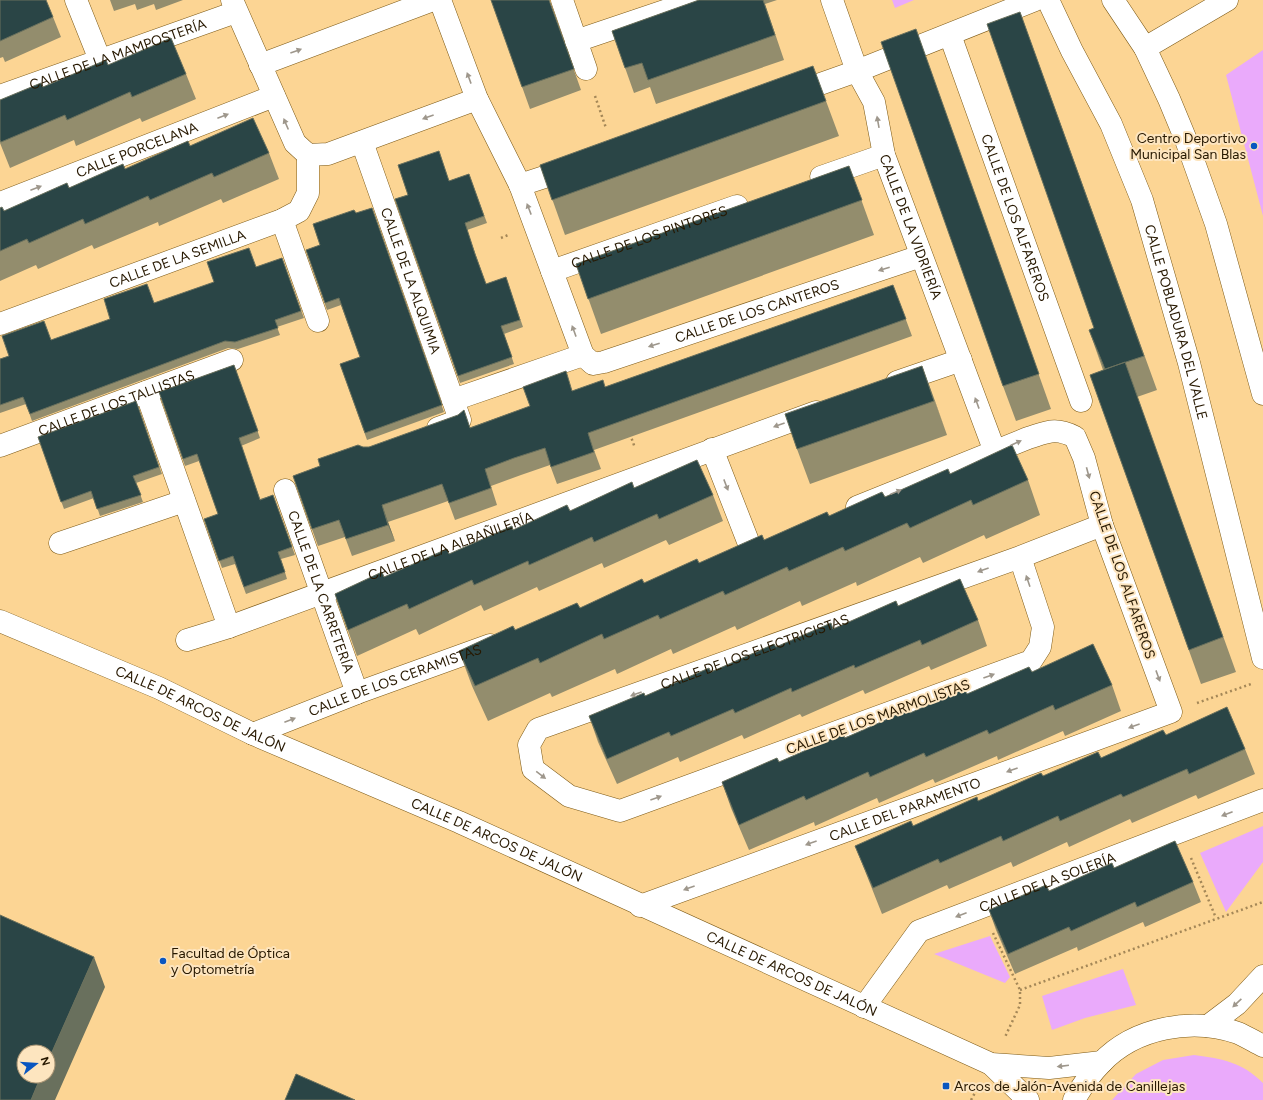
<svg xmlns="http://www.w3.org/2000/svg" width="1263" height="1100" font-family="Figtree,sans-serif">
<rect width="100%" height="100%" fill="#fcd594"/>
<path fill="#eaaafb" d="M892,0H914L895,8Z
M1263,50V216L1226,75Z
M1263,826V862L1226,912L1200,853Z
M990,936L1010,977L1005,983L934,954Z
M1123,969L1136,1005L1085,1018L1052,1030L1042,996Z
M1194,1055C1223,1059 1242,1062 1263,1083V1100H1112L1136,1074L1163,1060Z"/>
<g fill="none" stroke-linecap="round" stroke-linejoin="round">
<defs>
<g id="minor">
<path d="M76,0L100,60"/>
<path d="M232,0L295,143L308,155L328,154L477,99"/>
<path id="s1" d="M440,0L477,99L520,185L583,355L593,364L604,362L921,256"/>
<path d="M562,0L586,69"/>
<path id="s2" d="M832,0L857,71L874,102L884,155L995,452"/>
<path id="s3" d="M1048,0L1072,51L1111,124L1142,200L1189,363L1263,658"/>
<path d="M1113,0L1145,48L1169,99L1186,140L1216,224L1263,394"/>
<path id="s4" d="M950,35L1081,401"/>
<path d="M576,41L697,0"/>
<path d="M1145,48L1227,0"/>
<path d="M260,65L433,0"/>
<path d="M792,94L857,71L1035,0"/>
<path id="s5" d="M0,96L236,12"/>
<path id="s6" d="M362,142L460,420L438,428"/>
<path d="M821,177L884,155"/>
<path d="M520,185L572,168"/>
<path id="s7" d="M0,203L274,96"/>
<path d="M282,220L318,321"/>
<path id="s8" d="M552,271L737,206"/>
<path id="s9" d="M0,324L282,220L299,211L308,193V155"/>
<path d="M897,382L961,360"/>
<path d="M146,392L229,627"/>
<path d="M453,400L583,355"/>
<path id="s10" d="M0,446L232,360"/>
<path d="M712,449L751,549"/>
<path id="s11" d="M285,490L357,693"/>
<path d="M60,543L184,501"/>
<path id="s12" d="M1020,557L1043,627L1040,647L1031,661L620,811L569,796L533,769L529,745L538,729L1020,557L1102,525"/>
<path id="s13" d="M0,621L159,688L253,734L459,822L991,1064L1049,1068L1102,1062"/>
<path id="s14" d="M187,640L229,627L816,412"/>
<path id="s15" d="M253,734L357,693L490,645"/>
<path id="s16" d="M640,906L1171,712L1102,525L1084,458L1075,437C1055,427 1048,432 1028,438L857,507"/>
<path id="s17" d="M864,1007L919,931L1263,800"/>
<path d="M1208,1026L1237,1004L1263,976"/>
<path d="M991,1064L1028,1100"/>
<path d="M1074,1100C1082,1086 1090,1074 1101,1063C1135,1027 1193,1017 1238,1033C1247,1037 1255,1042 1263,1046"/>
</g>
</defs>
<use href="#minor" stroke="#7d5a16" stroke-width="23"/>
<path stroke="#a48757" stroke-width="2.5" stroke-dasharray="2 3" stroke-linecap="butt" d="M595,96L606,128
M501,238L508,235
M630,434L635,448
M1197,703L1251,684
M1191,858L1216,918
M993,933L1020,990V1005L1005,1037
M1020,990L1263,902
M971,1100L976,1091"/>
<use href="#minor" stroke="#fff" stroke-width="22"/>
</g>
<path fill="#938d6d" d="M0,0L53,17L61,37L5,62L3,57L0,58Z
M110,0H183L156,10L154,4L137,10L135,4L114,11Z
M491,0H549L581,90L530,109Z
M699,0H777L765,4L784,60L656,104L650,87L634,93L612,31Z
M1020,12L1157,390L1137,397L1236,672L1201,684L1090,375L1103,370L1089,330L1094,328Z
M928,64L1051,409L1016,421L1003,386Z
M108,65L186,74L196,99L142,122L140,118L76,146L74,140L10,168L0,143V100L43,87Z
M826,101L839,136L565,235L540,165Z
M269,153L279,179L223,203L221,199L159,226L158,222L94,249L92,245L38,269L36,265L0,281V208L4,211L125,169Z
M849,166L874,235L601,334L576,264Z
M469,174L487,223L467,230L486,284L506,277L523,327L504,334L514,364L460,383L395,199Z
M372,208L444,412L367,440L340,364L360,357L341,305L327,310L306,250L320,245L356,213Z
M282,258L304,318L277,327L280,335L238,349L228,348L32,421L26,404L0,413V359Z
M893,285L912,336L594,450L601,469L557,484L550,465L521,475L491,486L497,505L455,520L448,501L417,512L388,522L395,541L352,556L345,537L318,546L293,476L320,466L363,447H369L471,427L573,391L605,387Z
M234,365L260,438L241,446L260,499L273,495L295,555L281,559L287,579L246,594L235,564L222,568L204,519L218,514L199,461L185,466L159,392Z
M922,366L947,435L810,484L797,449Z
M136,401L162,474L136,483L143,502L100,516L94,498L64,509L38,437Z
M950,474L1028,480L1040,515L986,539L984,535L923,563L920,557L857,586L856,582L802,606L800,601L737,630L735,626L673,654L671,649L617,674L615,669L552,697L550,693L488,721L472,686L459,651L580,608L644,583L764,540L829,516L885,497Z
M634,488L713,495L723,521L669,545L666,540L604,568L602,563L539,591L537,587L484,611L481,605L419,635L416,629L357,656L335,594L449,554L513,530L570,511Z
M898,606L978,620L987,646L931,670L929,666L865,694L863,690L802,717L800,714L744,739L742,735L680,762L678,757L617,784L598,742L589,716L645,696L776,647L833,629Z
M1032,672L1112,685L1121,711L1065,736L1063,731L998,760L997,756L935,783L933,779L879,803L877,798L815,826L814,822L749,850L731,808L722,782L779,762L910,713L967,694Z
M1166,735L1245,749L1255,774L1198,799L1196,795L1132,823L1130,819L1069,847L1067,842L1013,867L1011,862L949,889L947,885L882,914L865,871L855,846L913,826L1043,776L1101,758Z
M1114,868L1193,882L1201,902L1145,927L1143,922L1078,951L1077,947L1015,974L996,930L989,910L1049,891Z"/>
<path fill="#69705d" d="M922,366L935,401L947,435Z
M382,505L388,522L395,541L388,525Z
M94,957L105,987L55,1100H31L41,1076H48V1061Z"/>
<path fill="#2a4546" stroke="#69705d" d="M0,0H46L53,17L0,41Z
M491,0H549L574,69L522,87Z
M699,0H763L775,35L648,80L642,63L625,68L612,31Z
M1020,12L1144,356L1105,369L1089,330L1094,328L987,24Z
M916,29L1039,374L1003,386L881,42Z
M171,38L186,74L132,97L130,92L67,120L65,115L1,142L0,140V100L41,83L43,87L106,60L108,65Z
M813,66L826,101L552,200L540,165Z
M253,118L269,153L214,177L212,173L150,200L148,196L85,224L83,219L29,243L27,239L0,251V208L2,207L4,211L67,183L69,188L123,164L125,169L188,141L190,146Z
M439,151L449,181L469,174L484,216L465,223L475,254L486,284L506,277L520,320L501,326L512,357L458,376L395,199L408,195L398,165Z
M849,166L862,200L588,299L576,264Z
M372,208L442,405L365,433L340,364L360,357L339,298L325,303L306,250L320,245L313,224L354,210L356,213Z
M249,248L256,267L282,258L301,311L275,320L278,328L235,342L225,341L30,414L23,397L0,405V359L9,356L2,336L44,321L51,340L110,319L104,299L147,284L154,303L214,282L207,262Z
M893,285L906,319L588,433L594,452L551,467L545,448L514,458L485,469L491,488L449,503L442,484L411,495L382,505L388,525L346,539L339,520L312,529L293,476L320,466L318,459L358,445L363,447H369L458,415L464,410L470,428L530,406L523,387L566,371L572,391L603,380L605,387Z
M1125,362L1223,637L1189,650L1090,375Z
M234,365L258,431L239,438L260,500L273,495L292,547L278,552L285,572L244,587L233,556L219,561L204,519L218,514L197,454L183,459L159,392Z
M922,366L934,401L797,449L785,414Z
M136,401L159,467L133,476L141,495L97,509L91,491L61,502L38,437Z
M1012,445L1028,480L973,505L971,500L910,528L907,523L845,551L843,547L789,571L787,567L725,595L723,591L660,619L658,615L604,639L602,634L540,663L538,658L475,686L459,651L513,626L515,630L577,603L580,608L642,579L644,583L697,559L699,563L762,535L764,540L827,512L829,516L882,492L885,497L948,469L950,474Z
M697,460L713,495L659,519L657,514L594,542L592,537L529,565L528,561L474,585L472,580L409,609L407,604L348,630L335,594L382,572L384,577L447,549L449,554L512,526L513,530L567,505L570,511L632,482L634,488Z
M960,579L978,620L922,645L920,640L855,668L854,665L792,692L791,688L735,713L733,709L671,736L669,732L607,759L589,716L644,693L645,696L709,668L711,672L774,644L776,647L831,623L833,629L896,601L898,606Z
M1093,644L1112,685L1055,710L1053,705L989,734L987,730L926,757L924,753L870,777L868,772L806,800L804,796L739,825L722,782L777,758L779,762L843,734L845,738L908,710L910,713L964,689L967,694L1029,667L1032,672Z
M1227,707L1245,749L1189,774L1187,769L1123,797L1121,794L1060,821L1058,816L1003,841L1001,836L940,863L938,859L873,888L855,846L911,821L913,826L977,797L978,801L1041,773L1043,776L1098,752L1101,758L1163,730L1166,735Z
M1175,841L1193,882L1137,907L1135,902L1071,931L1069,927L1008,954L989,910L1046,885L1049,891L1112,863L1114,868Z
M0,915L94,957L48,1061V1052H24V1076H41L31,1100H0Z
M296,1074L355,1100H285Z"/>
<defs><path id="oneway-solid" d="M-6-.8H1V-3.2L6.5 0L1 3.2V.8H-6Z"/></defs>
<g fill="#9e978c">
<use href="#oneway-solid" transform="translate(296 51) rotate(-20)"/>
<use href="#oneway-solid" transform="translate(469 78) rotate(-110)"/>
<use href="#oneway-solid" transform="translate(223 116) rotate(-21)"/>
<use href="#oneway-solid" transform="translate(428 117) rotate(160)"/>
<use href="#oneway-solid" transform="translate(878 122) rotate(-100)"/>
<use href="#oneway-solid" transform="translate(286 124) rotate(-113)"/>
<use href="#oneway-solid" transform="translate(36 188) rotate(-21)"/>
<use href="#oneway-solid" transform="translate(529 209) rotate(-111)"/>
<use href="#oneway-solid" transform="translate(884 269) rotate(162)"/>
<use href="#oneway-solid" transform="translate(574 331) rotate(-110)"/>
<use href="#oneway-solid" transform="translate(654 345) rotate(162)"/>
<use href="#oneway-solid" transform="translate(977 403) rotate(-110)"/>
<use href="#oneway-solid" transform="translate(779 425) rotate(160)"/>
<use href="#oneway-solid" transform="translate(1016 443) rotate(-24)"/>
<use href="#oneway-solid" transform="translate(1088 473) rotate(75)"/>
<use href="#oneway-solid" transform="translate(726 485) rotate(69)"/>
<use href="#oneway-solid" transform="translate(896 492) rotate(-22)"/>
<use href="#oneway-solid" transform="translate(983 570) rotate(160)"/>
<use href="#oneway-solid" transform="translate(1028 581) rotate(-109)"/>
<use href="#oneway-solid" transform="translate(989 676) rotate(-20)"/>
<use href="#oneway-solid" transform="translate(1158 676) rotate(70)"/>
<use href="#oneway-solid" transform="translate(636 694) rotate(160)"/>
<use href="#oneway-solid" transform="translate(290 720) rotate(-21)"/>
<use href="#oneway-solid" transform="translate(1134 726) rotate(160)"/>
<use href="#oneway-solid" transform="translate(1012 770) rotate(160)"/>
<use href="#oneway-solid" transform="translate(541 775) rotate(37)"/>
<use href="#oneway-solid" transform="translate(656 798) rotate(-20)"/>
<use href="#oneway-solid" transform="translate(1227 814) rotate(159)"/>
<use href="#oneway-solid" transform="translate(811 843) rotate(160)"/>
<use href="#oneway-solid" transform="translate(689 888) rotate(160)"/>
<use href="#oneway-solid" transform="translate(961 915) rotate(159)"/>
<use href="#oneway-solid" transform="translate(1237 1003) rotate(137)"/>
<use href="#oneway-solid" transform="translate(1063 1066) rotate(173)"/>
</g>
<g fill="#0956c0" stroke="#fde5bf" stroke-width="1.5">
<circle cx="1254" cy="146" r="4"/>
<circle cx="163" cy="961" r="4"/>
<rect x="942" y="1082" width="8" height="8" rx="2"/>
</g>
<g text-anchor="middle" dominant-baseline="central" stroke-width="4" stroke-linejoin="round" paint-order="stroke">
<g font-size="14" fill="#271800" stroke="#fde5bf">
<text stroke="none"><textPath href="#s5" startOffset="125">CALLE DE LA MAMPOSTERÍA</textPath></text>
<text stroke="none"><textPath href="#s7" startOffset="147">CALLE PORCELANA</textPath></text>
<text stroke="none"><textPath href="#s4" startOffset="194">CALLE DE LOS ALFAREROS</textPath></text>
<text stroke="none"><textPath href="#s2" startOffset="241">CALLE DE LA VIDRIERÍA</textPath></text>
<text stroke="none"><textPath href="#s8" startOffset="103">CALLE DE LOS PINTORES</textPath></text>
<text stroke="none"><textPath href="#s9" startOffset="189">CALLE DE LA SEMILLA</textPath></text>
<text stroke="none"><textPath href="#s6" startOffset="147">CALLE DE LA ALQUIMIA</textPath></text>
<text stroke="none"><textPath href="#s1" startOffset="569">CALLE DE LOS CANTEROS</textPath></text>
<text stroke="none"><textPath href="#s3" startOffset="348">CALLE POBLADURA DEL VALLE</textPath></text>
<text stroke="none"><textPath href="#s10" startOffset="124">CALLE DE LOS TALLISTAS</textPath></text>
<text stroke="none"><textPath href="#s14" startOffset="280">CALLE DE LA ALBAÑILERÍA</textPath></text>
<text transform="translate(1122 575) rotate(71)">CALLE DE LOS ALFAREROS</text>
<text stroke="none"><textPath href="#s11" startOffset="108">CALLE DE LA CARRETERÍA</textPath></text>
<text stroke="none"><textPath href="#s12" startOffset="919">CALLE DE LOS ELECTRICISTAS</textPath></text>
<text stroke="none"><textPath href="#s15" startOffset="152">CALLE DE LOS CERAMISTAS</textPath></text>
<text stroke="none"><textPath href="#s13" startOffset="219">CALLE DE ARCOS DE JALÓN</textPath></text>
<text transform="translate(878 717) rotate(-20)">CALLE DE LOS MARMOLISTAS</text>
<text stroke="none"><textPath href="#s16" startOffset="282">CALLE DEL PARAMENTO</textPath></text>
<text stroke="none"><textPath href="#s13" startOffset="543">CALLE DE ARCOS DE JALÓN</textPath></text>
<text stroke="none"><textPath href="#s17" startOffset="231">CALLE DE LA SOLERÍA</textPath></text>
<text stroke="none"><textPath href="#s13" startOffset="867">CALLE DE ARCOS DE JALÓN</textPath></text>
</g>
<g font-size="14" fill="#271800" stroke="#fde5bf" text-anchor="start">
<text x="1246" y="138" text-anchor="end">Centro Deportivo<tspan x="1246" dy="16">Municipal San Blas</tspan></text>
<text x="171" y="953">Facultad de Óptica<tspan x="171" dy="16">y Optometría</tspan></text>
<text x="954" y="1086">Arcos de Jalón-Avenida de Canillejas</text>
</g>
</g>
<g transform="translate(36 1064) rotate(73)"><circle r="19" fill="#fde5bf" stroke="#a79373"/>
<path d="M0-3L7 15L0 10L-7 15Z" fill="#0956c0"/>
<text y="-6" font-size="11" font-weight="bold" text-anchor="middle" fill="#271800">N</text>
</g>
</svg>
